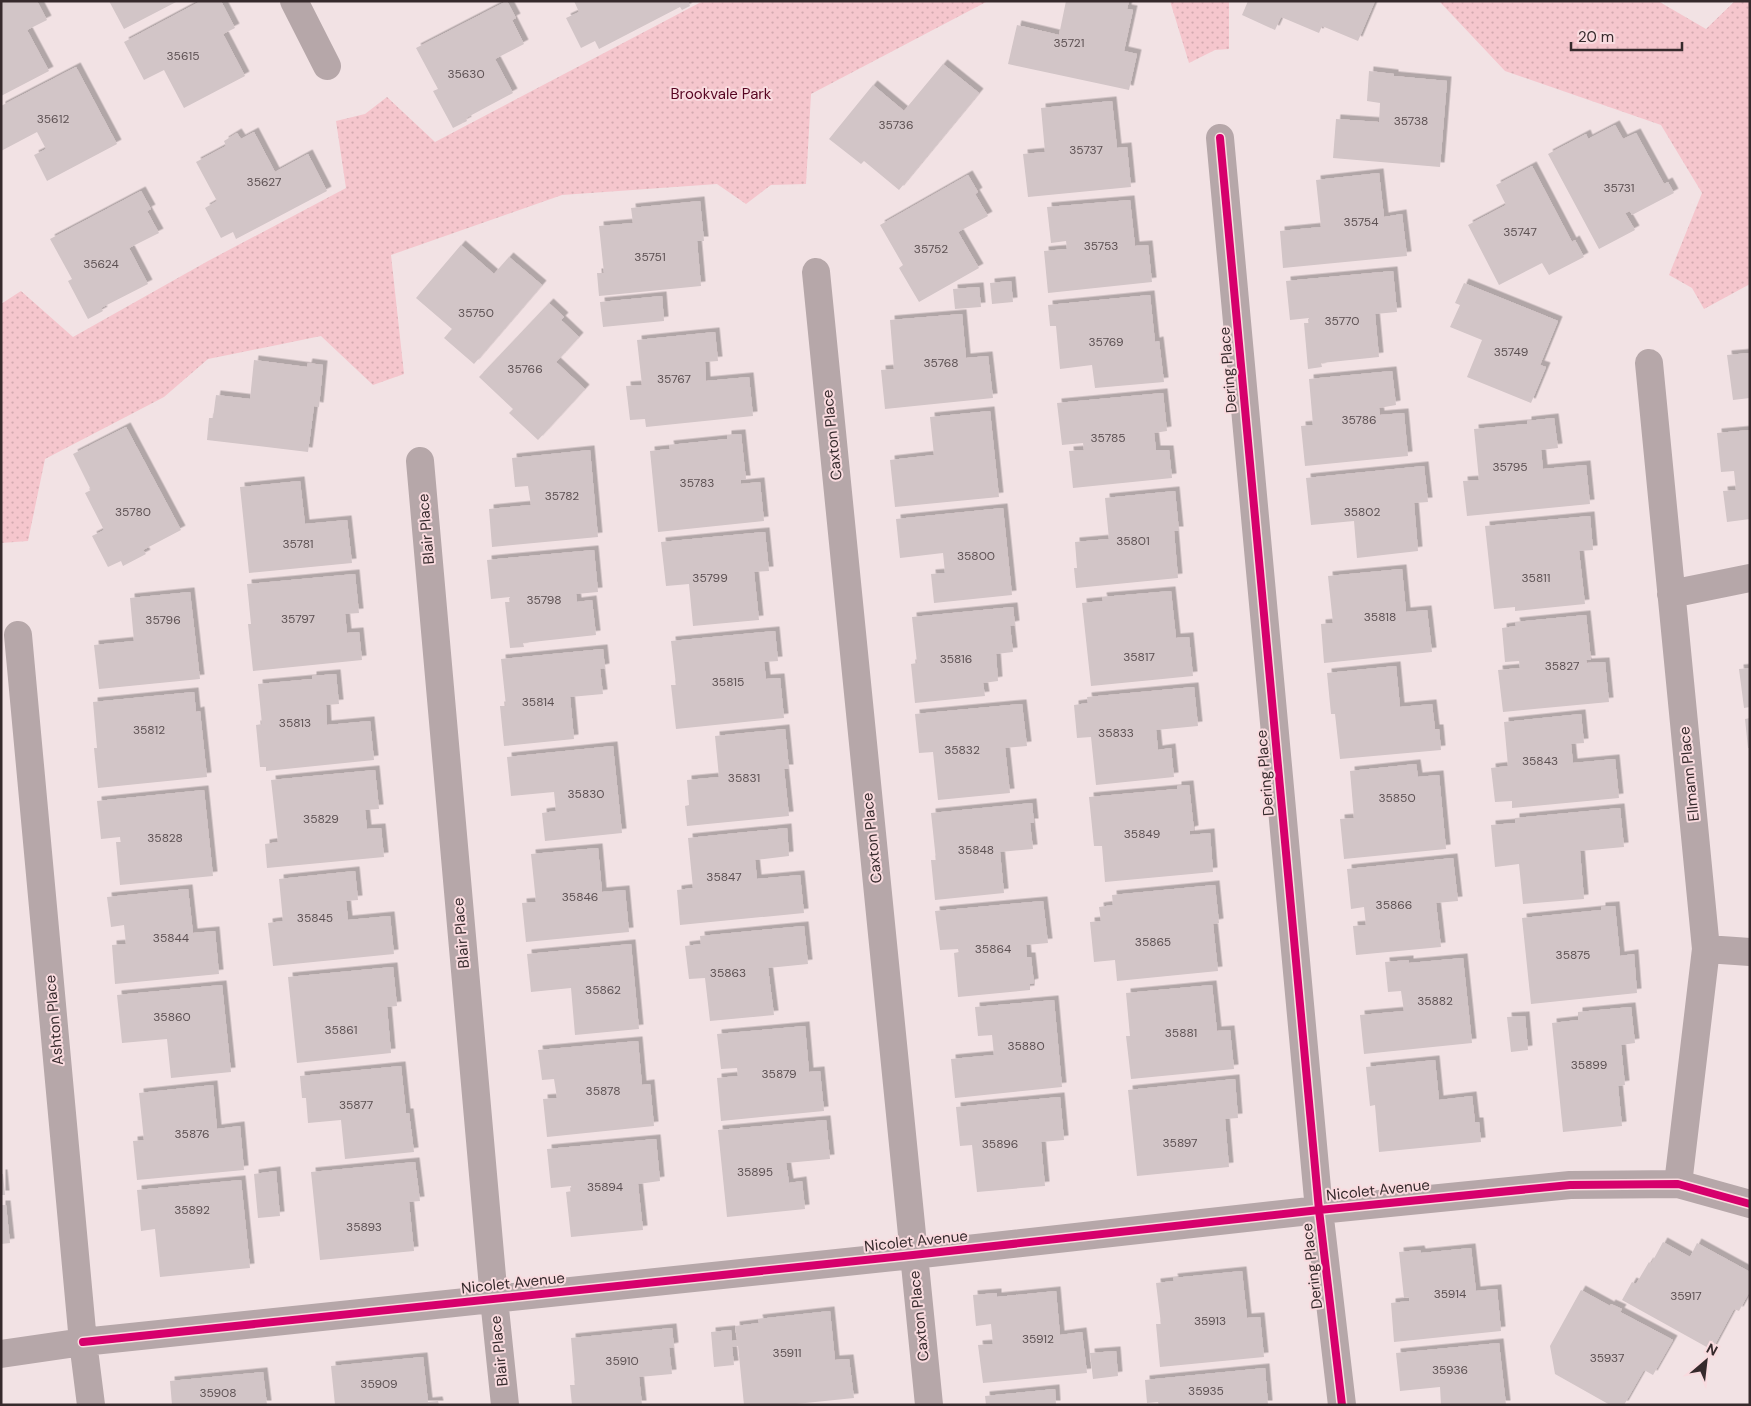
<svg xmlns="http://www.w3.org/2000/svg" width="1751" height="1406" font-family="'DM Sans',sans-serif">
<defs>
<pattern id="park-dots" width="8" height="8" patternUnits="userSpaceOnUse" patternTransform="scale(1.25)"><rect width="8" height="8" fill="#f5c6cd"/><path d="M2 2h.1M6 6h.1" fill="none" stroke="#d3aab0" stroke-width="1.8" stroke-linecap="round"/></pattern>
<filter id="shadow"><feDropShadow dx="4.5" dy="-4.5" stdDeviation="0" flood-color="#0004"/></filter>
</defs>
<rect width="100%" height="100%" fill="#f2e2e4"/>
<path fill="url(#park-dots)" d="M703,1H988L811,94L806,184L771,185L746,204L717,184L562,195L391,255L404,374L373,385L321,336L208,359L164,397L45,459L28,541L1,543V304L21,291L73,337L208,261L346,188L336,121L365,114L387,97L435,142Z
M1170,1H1229V49L1215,50L1189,63Z
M1439,1H1658L1706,29L1735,1H1749L1750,284L1704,309L1692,288L1669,275L1702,193L1661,125L1505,71Z"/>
<path fill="#d2c5c7" filter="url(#shadow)" d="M1,1H37L47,20L27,30L49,71L1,96Z
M109,1H178L124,29Z
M201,1H221L235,28L223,34L245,76L184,108L164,70L144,80L124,42Z
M507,1L516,18L512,20L524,44L495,59L513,93L466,118L467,121L453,128L433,91L438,89L416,48Z
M574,1H688L690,6L682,10L680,7L599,49L595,41L581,48L566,18L579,12Z
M1066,1H1129L1127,9L1133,10L1124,51L1137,54L1129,90L1008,64L1017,25L1059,35Z
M1248,1H1375L1358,41L1322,26L1319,33L1281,17L1275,30L1242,15Z
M943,64L979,93L899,190L864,161L861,164L829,139L873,85L904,111Z
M76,67L117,144L47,181L34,155L46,149L37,132L1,151V106Z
M1369,71L1394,74V76L1447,81L1440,167L1333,158L1336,119L1379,122L1380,103L1367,101Z
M1112,101L1117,148L1127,147L1131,187L1028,197L1023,154L1045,152L1041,108Z
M1615,125L1623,139L1636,133L1664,184L1668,182L1674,193L1632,215L1630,211L1625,213L1635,230L1599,249L1548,154L1586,134L1588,139Z
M254,132L275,172L308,154L327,191L236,239L233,232L221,238L205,208L217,201L196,162L226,146L224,141L237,133L241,139Z
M1532,166L1572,242L1575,240L1584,257L1549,275L1542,263L1499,285L1468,225L1506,205L1496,185Z
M1379,173L1384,217L1402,214L1407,256L1283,268L1280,231L1321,227L1316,180Z
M968,175L978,192L975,194L988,216L958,232L979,268L919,302L899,268L903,265L880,225Z
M141,191L151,209L147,211L159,233L129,248L148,284L101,308L103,311L88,319L68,281L72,279L50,239Z
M1130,200L1135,246L1148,245L1152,282L1048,293L1044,251L1067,249L1066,241L1051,243L1047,207Z
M700,201L704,241H697L701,286L599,296L597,273H604L599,226L633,223L631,208Z
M461,245L494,274L509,257L542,285L474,364L444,338L452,329L416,298Z
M1393,271L1397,312L1375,314L1379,357L1321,363L1322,367L1308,369L1304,323H1309V318L1290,320L1286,281Z
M1011,281L1013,302L992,304L990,283Z
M1464,283L1558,321L1540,365L1546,367L1531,403L1467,377L1482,340L1450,327L1460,305L1455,303Z
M979,287L981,307L955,309L953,289Z
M1150,295L1155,342L1159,341L1164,382L1095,388L1092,365L1060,369L1056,326H1050L1048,305Z
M662,296L664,321L603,327L600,302Z
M549,303L564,317L561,320L579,337L556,362L585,389L538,440L509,413L513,409L479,377Z
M962,314L966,358L988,356L993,398L885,409L881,370L894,369L890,320Z
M715,332L718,361L705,362L706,381L749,377L753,416L646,427L645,419L630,420L626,386L642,385L637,340Z
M1750,353V398L1733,400L1727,355Z
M254,360L307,367L308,363L323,365L319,407L314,406L308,452L207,440L209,418H213L216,395L250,399Z
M1392,371L1396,405L1379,408L1380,415L1404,413L1408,456L1305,466L1301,426L1313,425L1309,379Z
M1163,393L1167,431L1154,433L1156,450H1169L1172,478L1073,488L1069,451L1084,450L1083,443L1062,445L1057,403Z
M990,411L999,497L895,507L890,460L934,455L930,417Z
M1554,418L1558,448L1541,450L1543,469L1586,465L1590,504L1467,516L1463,481L1479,480L1474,429L1527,424V421Z
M126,427L181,530L143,550L146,554L123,566L121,561L108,567L92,536L104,530L85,493L91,490L73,454Z
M1750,430V519L1727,522L1723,491L1736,490L1734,471L1721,472L1717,433Z
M741,434L746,480H741V484L760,482L764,521L658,532L650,451L670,449L669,445L727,439V435Z
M590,450L598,537L492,547L489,509L531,505L528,486L515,487L512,458Z
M1424,466L1428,502L1414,503L1418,551L1357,558L1354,521L1311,525L1306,478Z
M300,481L305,524L347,520L352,563L249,573L240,487Z
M1175,491L1179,531H1174L1178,578L1076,588L1074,568H1077L1075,542L1109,539L1105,498Z
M1003,508L1012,595L934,603L931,574L945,573L943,553L900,558L896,519Z
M1590,516L1593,550L1579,551L1585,604L1515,611V607L1494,609L1485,526Z
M765,532L769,571L754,572L759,620L693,626L689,584L666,586L661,542Z
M594,550L598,592L576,594L577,602L592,600L596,635L523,643L524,647L510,648L505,602H510V597L491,599L487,560Z
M1402,569L1406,612L1427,610L1432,652L1324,663L1321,624L1333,623L1328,576Z
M355,574L359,613L345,614L347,633L359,632L362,660L253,671L248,624H251L247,584Z
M1171,591L1176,638L1189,637L1193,676L1091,686L1082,603L1103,601L1102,597Z
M190,592L200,679L99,689L94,645L134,641L130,598Z
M1013,607L1015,625L1010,626L1013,652L996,654L998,681L983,683L985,696L915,703L911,664L917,663L912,617Z
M1586,615L1591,660H1586L1587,663L1605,662L1609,702L1503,712L1498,670L1520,668L1519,661L1505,662L1502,628L1516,626L1515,622Z
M775,631L778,661L764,662L766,679L780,678L784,718L676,729L671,685H676L671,641Z
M603,649L605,668L600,669L603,694L570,697L574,739L504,746L500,706H506L501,659Z
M1396,666L1400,707L1432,704L1435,729H1439L1441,750L1340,759L1335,714H1331L1327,673Z
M1750,668V707L1744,708L1739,669Z
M336,674L339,704L326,705L327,725L370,721L374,760L266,771V767H260L256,725L262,724L258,684L312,679V676Z
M1194,687L1198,726L1156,730L1158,750L1171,748L1174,777L1096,785L1091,737L1077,738L1074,705L1088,703L1087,697Z
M194,692L196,712L200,711L207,777L98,788L94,748H97L93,702Z
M1022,704L1027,746L1005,748L1010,793L938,800L933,752L919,753L915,714Z
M1581,714L1584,743L1571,744L1573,763L1615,759L1619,798L1512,808V801L1495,802L1491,768L1508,766L1504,722Z
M1750,718V748H1748L1745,719Z
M785,729L789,769H784L789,816L687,826L685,806L689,805L687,780L719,777L715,736Z
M613,746L622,833L545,841L542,813L556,811L554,792L511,796L507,757Z
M1416,764L1418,777L1439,775L1446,849L1344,859L1340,819L1354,818L1350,771Z
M375,770L379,809L365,810L367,829L381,828L384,857L267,868L265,844L278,842L271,780Z
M1189,785L1194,830L1190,831V835L1210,833L1213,872L1105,882L1102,846H1094L1089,797L1177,789V786Z
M204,790L213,876L120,885L116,842H121L120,837L101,839L97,801Z
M1032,803L1034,823H1030L1033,849L1000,852L1004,893L935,900L931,860H936L931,813Z
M1620,808L1624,847L1580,851L1584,899L1523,904L1519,864L1495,867L1491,825L1515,823V818Z
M787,828L789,856L755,860L757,879L800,875L804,913L680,925L677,890L693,888L688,838Z
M598,848L602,892L625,890L629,932L526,942L522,903L536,902L531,854Z
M1453,858L1458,901L1436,903L1441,947L1356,955L1353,926L1366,925L1364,907L1351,909L1347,869Z
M355,871L358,900L346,901L348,920L390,916L394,954L273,966L268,923L283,921L279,879Z
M1215,885L1219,923L1213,924L1218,971L1117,981L1115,960L1094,962L1090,922L1101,921L1099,907L1113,905L1112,895Z
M188,889L193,933L215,931L219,974L115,984L112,945L126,944L124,925L111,927L107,897Z
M1043,901L1048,943L1026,945L1027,957H1031L1034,983L1030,984V990L958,997L954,953L959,952L958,949L940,950L935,911Z
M1615,906L1620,956L1634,954L1637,993L1531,1004L1522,918L1601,910V907Z
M804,926L808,964L768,968L774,1015L710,1021L705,978L689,979L685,946L701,944L700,936Z
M631,944L639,1029L575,1035L571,988L531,992L527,954Z
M1463,958L1472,1043L1364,1054L1360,1015L1404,1011L1401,991L1388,992L1385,962L1409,960V963Z
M393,967L397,1006L387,1007L391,1053L297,1063L288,977Z
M222,985L231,1072L171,1078L167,1039L122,1043L117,995Z
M1212,985L1217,1031L1230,1030L1234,1069L1131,1079L1126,1036H1130L1126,993Z
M1054,1000L1062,1087L955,1098L951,1059L994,1055L992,1035L978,1036L975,1007Z
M1631,1007L1635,1043L1621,1045L1625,1085L1618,1086L1622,1126L1563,1132L1552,1023L1578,1020V1012Z
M1525,1016L1528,1050L1511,1052L1507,1017Z
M805,1026L809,1072L820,1071L824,1111L721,1121L717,1078L738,1076L737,1068L721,1069L717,1034Z
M638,1041L642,1085L650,1084L654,1126L547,1137L543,1099L557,1098L554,1079L542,1080L538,1050Z
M1435,1060L1439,1100L1472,1096L1475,1122H1479L1481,1142L1379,1152L1375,1105L1370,1106L1366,1067Z
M401,1066L406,1113H409L414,1152L345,1159L341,1120L308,1123L306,1098H302L300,1076Z
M1235,1079L1238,1118L1225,1119L1229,1167L1137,1176L1128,1090Z
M213,1085L217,1129L240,1126L244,1170L137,1180L133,1141L144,1140L139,1093Z
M1060,1097L1064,1140L1041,1142L1045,1186L977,1192L972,1145L960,1146L956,1107Z
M826,1120L830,1159L786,1163L789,1183L802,1181L805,1209L727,1217L718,1130Z
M656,1139L660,1181L638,1184L643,1230L571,1237L566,1192L572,1191L571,1186L551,1188L547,1149Z
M415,1162L420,1201L409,1202L414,1251L320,1260L311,1172Z
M276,1171L280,1216L258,1218L254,1174Z
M1,1174H3L5,1195H1Z
M241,1180L250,1268L160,1277L155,1229L141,1231L137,1190Z
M1,1205H6L10,1243L1,1244Z
M1663,1242L1690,1257L1697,1243L1750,1272V1291L1739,1311L1734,1309L1712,1350L1622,1300L1632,1282L1636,1284L1649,1262L1651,1264Z
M1471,1248L1476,1291L1497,1289L1501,1331L1394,1342L1391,1303L1409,1301V1297L1404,1298L1399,1252L1420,1250L1421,1253Z
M1242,1271L1247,1318L1260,1317L1264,1357L1160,1367L1156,1324H1161L1156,1283L1174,1281L1173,1278Z
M1581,1290L1610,1306L1611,1304L1622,1309L1620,1312L1673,1340L1653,1375L1644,1370L1624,1405H1610L1555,1374L1550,1346Z
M1056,1291L1060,1335L1082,1332L1087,1373L983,1383L978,1345L993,1344L991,1324L976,1326L973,1295L997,1293V1297Z
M830,1311L835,1360L849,1359L854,1398L786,1405H744L738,1346L732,1347L734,1365L714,1367L711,1332L731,1330L732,1341L737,1340L735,1326L759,1323L758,1319Z
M672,1328L674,1347L669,1348L672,1374L639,1377L642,1405H572L570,1385H575L571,1338Z
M1499,1343L1506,1405H1441L1440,1387L1400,1391L1396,1353Z
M1116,1351L1118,1376L1093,1379L1090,1353Z
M423,1357L428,1402L438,1401L439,1405H335L331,1366Z
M1265,1368L1268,1405H1159L1158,1402L1147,1403L1145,1380Z
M263,1372L267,1405H172L170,1381Z
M1055,1389L1056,1405H986L985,1396Z"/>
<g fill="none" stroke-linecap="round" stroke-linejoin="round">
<path stroke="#b6a7a9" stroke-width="28" d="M294,1L327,66
M1220,138L1319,1210L1342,1405
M816,272L929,1405
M1649,363L1706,949L1678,1184
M420,461L494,1299L505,1405
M1671,594L1750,578
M18,635L83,1342L91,1405
M1706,949L1750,952
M1,1354L83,1342L913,1255L1319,1210L1570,1185L1678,1184L1750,1204"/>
<defs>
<path id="cycleway" d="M1220,138L1319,1210L1342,1405
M83,1342L913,1255L1319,1210L1570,1185L1678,1184L1750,1204"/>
</defs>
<use href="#cycleway" stroke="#f9dbdf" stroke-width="11"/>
<use href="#cycleway" stroke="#d6006c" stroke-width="8"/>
</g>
<g text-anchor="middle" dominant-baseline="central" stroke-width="4" stroke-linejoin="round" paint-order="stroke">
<g font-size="12" fill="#5d5153">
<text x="1069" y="43">35721</text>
<text x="183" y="56">35615</text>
<text x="466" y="74">35630</text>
<text x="53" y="119">35612</text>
<text x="1411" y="121">35738</text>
<text x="896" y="125">35736</text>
<text x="1086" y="150">35737</text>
<text x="264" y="182">35627</text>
<text x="1619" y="188">35731</text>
<text x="1361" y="222">35754</text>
<text x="1520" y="232">35747</text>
<text x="1101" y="246">35753</text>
<text x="931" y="249">35752</text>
<text x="650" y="257">35751</text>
<text x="101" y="264">35624</text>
<text x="476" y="313">35750</text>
<text x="1342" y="321">35770</text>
<text x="1106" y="342">35769</text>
<text x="1511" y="352">35749</text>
<text x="941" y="363">35768</text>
<text x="525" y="369">35766</text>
<text x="674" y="379">35767</text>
<text x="1359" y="420">35786</text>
<text x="1108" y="438">35785</text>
<text x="1510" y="467">35795</text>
<text x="697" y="483">35783</text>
<text x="562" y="496">35782</text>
<text x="133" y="512">35780</text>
<text x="1362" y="512">35802</text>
<text x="1133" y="541">35801</text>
<text x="298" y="544">35781</text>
<text x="976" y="556">35800</text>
<text x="710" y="578">35799</text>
<text x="1536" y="578">35811</text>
<text x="544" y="600">35798</text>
<text x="1380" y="617">35818</text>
<text x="298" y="619">35797</text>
<text x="163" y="620">35796</text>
<text x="1139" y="657">35817</text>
<text x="956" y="659">35816</text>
<text x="1562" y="666">35827</text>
<text x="728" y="682">35815</text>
<text x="538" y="702">35814</text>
<text x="295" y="723">35813</text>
<text x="149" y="730">35812</text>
<text x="1116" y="733">35833</text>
<text x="962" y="750">35832</text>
<text x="1540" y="761">35843</text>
<text x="744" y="778">35831</text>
<text x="586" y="794">35830</text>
<text x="1397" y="798">35850</text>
<text x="321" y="819">35829</text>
<text x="1142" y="834">35849</text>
<text x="165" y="838">35828</text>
<text x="976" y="850">35848</text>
<text x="724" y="877">35847</text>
<text x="580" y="897">35846</text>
<text x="1394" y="905">35866</text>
<text x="315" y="918">35845</text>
<text x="171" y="938">35844</text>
<text x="1153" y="942">35865</text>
<text x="993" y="949">35864</text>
<text x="1573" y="955">35875</text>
<text x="728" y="973">35863</text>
<text x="603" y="990">35862</text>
<text x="1435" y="1001">35882</text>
<text x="172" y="1017">35860</text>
<text x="341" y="1030">35861</text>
<text x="1181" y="1033">35881</text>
<text x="1026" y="1046">35880</text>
<text x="1589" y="1065">35899</text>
<text x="779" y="1074">35879</text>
<text x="603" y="1091">35878</text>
<text x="356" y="1105">35877</text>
<text x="192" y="1134">35876</text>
<text x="1180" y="1143">35897</text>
<text x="1000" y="1144">35896</text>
<text x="755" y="1172">35895</text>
<text x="605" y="1187">35894</text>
<text x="192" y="1210">35892</text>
<text x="364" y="1227">35893</text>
<text x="1450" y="1294">35914</text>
<text x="1686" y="1296">35917</text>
<text x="1210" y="1321">35913</text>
<text x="1038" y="1339">35912</text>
<text x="787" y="1353">35911</text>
<text x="1607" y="1358">35937</text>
<text x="622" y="1361">35910</text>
<text x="1450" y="1370">35936</text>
<text x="379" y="1384">35909</text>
<text x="1206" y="1391">35935</text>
<text x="218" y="1393">35908</text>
</g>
<g font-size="15" fill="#560421" stroke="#f9dbdf">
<text x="721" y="94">Brookvale Park</text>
</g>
<g font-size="15" fill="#362a2c" stroke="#f9dbdf">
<text transform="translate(1228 370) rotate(-95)">Dering Place</text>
<text transform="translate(832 435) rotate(-96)">Caxton Place</text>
<text transform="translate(426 529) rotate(-95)">Blair Place</text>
<text transform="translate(1265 773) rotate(-95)">Dering Place</text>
<text transform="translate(1689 774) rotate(-96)">Ellmann Place</text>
<text transform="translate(872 838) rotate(-96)">Caxton Place</text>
<text transform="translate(461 933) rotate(-95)">Blair Place</text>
<text transform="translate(54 1020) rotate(-95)">Ashton Place</text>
<text transform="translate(1378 1190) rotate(-6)">Nicolet Avenue</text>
<text transform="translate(916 1241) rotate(-6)">Nicolet Avenue</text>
<text transform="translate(1312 1266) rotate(-97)">Dering Place</text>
<text transform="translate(513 1283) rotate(-6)">Nicolet Avenue</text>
<text transform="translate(919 1316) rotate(-96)">Caxton Place</text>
<text transform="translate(499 1351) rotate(-96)">Blair Place</text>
</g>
</g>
<rect width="1751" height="1406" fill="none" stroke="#362a2c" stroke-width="5"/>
<g transform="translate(1706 1361) rotate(28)" stroke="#f9dbdf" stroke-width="4" paint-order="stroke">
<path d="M0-4L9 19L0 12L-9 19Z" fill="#362a2c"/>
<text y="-8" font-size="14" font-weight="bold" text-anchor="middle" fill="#362a2c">N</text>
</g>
<path d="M1571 42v8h111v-8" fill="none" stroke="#362a2c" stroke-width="2.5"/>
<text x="1578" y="42" font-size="15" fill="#362a2c" stroke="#f9dbdf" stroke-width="4" paint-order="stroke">20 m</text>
</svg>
